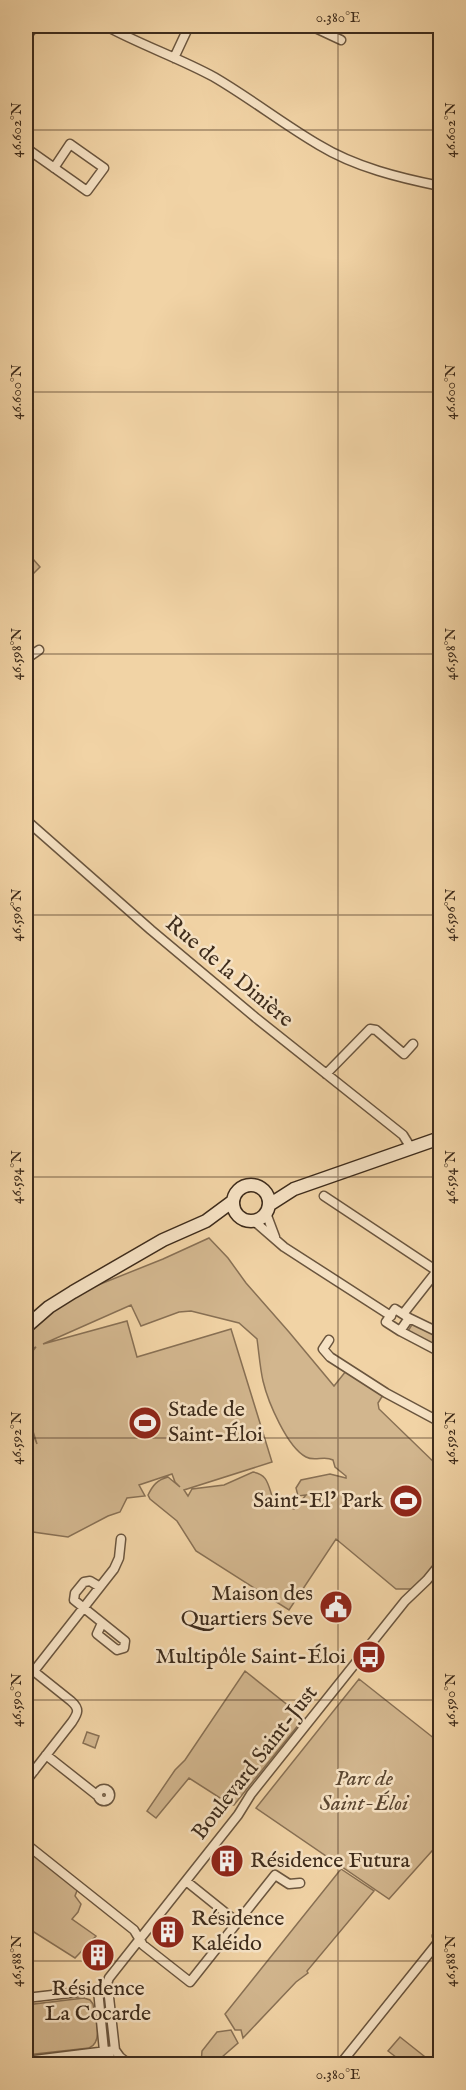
<svg xmlns="http://www.w3.org/2000/svg" width="466" height="2090" font-family="'IM FELL English',serif">
<rect width="100%" height="100%" fill="#f1d3a5"/>
<filter id="stains"><feTurbulence type="fractalNoise" baseFrequency=".00333" numOctaves="4"/><feColorMatrix values="0 0 0 0 .2 0 0 0 0 .09 0 0 0 0 .02 0 0 0 .5 -.17"/></filter>
<radialGradient id="worn" r=".72"><stop offset=".6" stop-color="#630" stop-opacity="0"/><stop offset="1" stop-color="#630" stop-opacity=".3"/></radialGradient>
<path fill="#d2b68e" stroke="#887054" stroke-width="1.5" fill-rule="evenodd" d="M26,551L40,567L26,581Z
M209,1238L228,1258L246,1283L289,1332L334,1386L346,1371L383,1395L378,1403L379,1409L440,1468V1559L426,1577L413,1589H396L336,1539L289,1610L196,1551L177,1521L150,1499L148,1495C153,1485 157,1480 168,1477L180,1487L175,1482L172,1474L139,1485L145,1496L127,1498L120,1512L108,1516L68,1537L26,1531V1459L28,1455L26,1453V1417L37,1444L26,1409V1359L36,1347L31,1349L26,1356V1334L61,1305L88,1289L163,1259ZM131,1305L141,1326L179,1312L191,1311L239,1323L257,1339C259,1353 260,1368 263,1381C268,1402 287,1447 306,1457C315,1462 324,1455 333,1460L335,1467L346,1476V1478L330,1474L301,1480L296,1488L298,1496L306,1495L294,1509L270,1499L272,1496C268,1484 267,1474 253,1472L224,1485L192,1489L188,1496L184,1490L272,1462L231,1329L137,1357L127,1321L43,1344Z
M413,1323L440,1336V1349L408,1331Z
M245,1671L304,1718L234,1805H231L189,1778L156,1818L147,1811L175,1770L185,1760Z
M359,1679L440,1743V1842L389,1899L256,1808Z
M87,1732L99,1736L95,1748L83,1743Z
M26,1848L78,1888L75,1896L81,1904L78,1912L72,1919L96,1936L75,1958L26,1927Z
M341,1869L374,1891L307,1971L308,1973L296,1982L243,2038L241,2030H235L225,2014Z
M84,1998L90,2000L93,2004C95,2017 104,2042 89,2048L26,2055V2005Z
M231,2030L238,2043L214,2064H201L202,2051L217,2032Z
M400,2037L429,2060L425,2064H405L388,2051Z"/>
<g fill="none" stroke-linecap="round" stroke-linejoin="round">
<defs>
<path id="street" d="M106,26C141,45 179,58 214,77C250,98 283,124 319,145C355,167 400,178 440,186
M311,26L341,40
M26,37L35,26
M174,58L189,26
M26,148L87,191L104,168L70,144L54,168
M26,659L39,650
M26,820L151,930L256,1018L403,1135L411,1148
M326,1074L370,1029L376,1030L404,1054L413,1044
M324,1196L440,1273
M266,1213L275,1237
M254,1221L284,1247L391,1316
M395,1309L409,1318L400,1331L386,1322Z
M403,1314L440,1267
M409,1318L440,1333
M400,1331L440,1352
M329,1340L323,1349L330,1357L386,1393L440,1422
M100,1587L90,1581L84,1582L75,1593L74,1600L125,1641L124,1648L117,1650L97,1634L102,1623
M26,1665L71,1701C80,1709 78,1713 72,1722L26,1781
M34,1671L114,1569L119,1558L121,1539
M46,1755L98,1796
M26,1764L34,1771
M98 1795a6 6 0 1 1 12 0a6 6 0 1 1-12 0Z
M26,1844L134,1930L143,1945L190,1982L275,1875L289,1884L300,1883
M186,1881L237,1922
M440,1929L437,1936L440,1942
M105,1989L109,1978L238,1815L251,1794L405,1601L427,1580L440,1564
M105,1989L109,1997L115,2050L120,2057L129,2064
M98,1990L104,2051L116,2064
M26,1998L105,1989
M26,2061L115,2050
M342,2062L439,1941"/>
<path id="secondary" d="M233 1203a18 18 0 1 1 36 0a18 18 0 1 1-36 0Z
M269,1205L294,1189L440,1138
M26,1327L49,1307L73,1292L163,1240L206,1221L233,1201"/>
</defs>
<use href="#street" stroke="#6a553e" stroke-width="11"/>
<use href="#secondary" stroke="#3d2b1b" stroke-width="15"/>
<use href="#street" stroke="#f6e2c4" stroke-width="8"/>
<use href="#secondary" stroke="#f6e2c4" stroke-width="12"/>
</g>
<path fill="none" stroke="#3d2b1b" stroke-width="1.5" stroke-opacity="0.45" d="M338,26V2064M26,130H440M26,392H440M26,654H440M26,915H440M26,1177H440M26,1438H440M26,1700H440M26,1961H440"/>
<defs>
<symbol id="stadium-disc" viewBox="-11 -11 22 22"><circle r="9.5" fill="#8f2418" stroke="#f6e2c4"/><path d="M0-5a6.5 5 0 1 0 0 10a6.5 5 0 1 0 0-10ZM-3.5-1.8h7v3.6h-7Z" fill="#fff"/></symbol>
<symbol id="civic-disc" viewBox="-11 -11 22 22"><circle r="9.5" fill="#8f2418" stroke="#f6e2c4"/><path d="M-.6-6.5H3V-4.5H.6V-3L4-1V1h2V6H-6V1h2V-1L-.6-3ZM-1.2 2.5V6h2.4V2.5Z" fill="#fff"/></symbol>
<symbol id="bus-disc" viewBox="-11 -11 22 22"><circle r="9.5" fill="#8f2418" stroke="#f6e2c4"/><path d="M-5-6H5V4H4V6H2V4H-2V6H-4V4H-5ZM-3.5-4V0h7V-4ZM-3.5 1.2v1.5H-2V1.2ZM2 1.2v1.5H3.5V1.2Z" fill="#fff"/></symbol>
<symbol id="building-disc" viewBox="-11 -11 22 22"><circle r="9.5" fill="#8f2418" stroke="#f6e2c4"/><path d="M-4-6H4V6H1V3H-1V6H-4ZM-2.5-4.3h1.7v1.8h-1.7ZM.8-4.3h1.7v1.8H.8ZM-2.5-1h1.7V.8h-1.7ZM.8-1h1.7V.8H.8Z" fill="#fff"/></symbol>
</defs>
<g fill-rule="evenodd">
<use href="#stadium-disc" x="126" y="1404" width="38" height="38"/>
<use href="#stadium-disc" x="387" y="1482" width="38" height="38"/>
<use href="#civic-disc" x="317" y="1588" width="38" height="38"/>
<use href="#bus-disc" x="350" y="1638" width="38" height="38"/>
<use href="#building-disc" x="208" y="1842" width="38" height="38"/>
<use href="#building-disc" x="149" y="1913" width="38" height="38"/>
<use href="#building-disc" x="79" y="1936" width="38" height="38"/>
</g>
<g text-anchor="middle" dominant-baseline="central" stroke-width="5" stroke-linejoin="round" paint-order="stroke">
<g font-size="22" fill="#3d2b1b" stroke="#f6e2c4">
<text transform="translate(229 972) rotate(40)">Rue de la Dinière</text>
<text transform="translate(255 1763) rotate(-52)">Boulevard Saint-Just</text>
</g>
<g font-size="22" fill="#3d2b1b" stroke="#f6e2c4" text-anchor="start">
<text x="168" y="1410">Stade de<tspan x="168" dy="25">Saint-Éloi</tspan></text>
<text x="383" y="1501" text-anchor="end">Saint-El' Park</text>
<text x="313" y="1594" text-anchor="end">Maison des<tspan x="313" dy="25">Quartiers Seve</tspan></text>
<text x="346" y="1657" text-anchor="end">Multipôle Saint-Éloi</text>
<text x="250" y="1861">Résidence Futura</text>
<text x="191" y="1919">Résidence<tspan x="191" dy="25">Kaléido</tspan></text>
<text x="98" y="1989" text-anchor="middle">Résidence<tspan x="98" dy="25">La Cocarde</tspan></text>
</g>
<g font-size="22" font-style="italic" fill="#5b4732" stroke="#f6e2c4">
<text x="364" y="1779">Parc de<tspan x="364" dy="25">Saint-Éloi</tspan></text>
</g>
</g>
<rect width="466" height="2090" fill="none" stroke="#f1d3a5" stroke-width="66"/>
<rect x="33" y="33" width="400" height="2024" fill="none" stroke="#3d2b1b" stroke-width="2"/>
<g font-size="15" text-anchor="middle" fill="#3d2b1b">
<text x="338" y="22">0.380°E</text>
<text transform="translate(16 130) rotate(-90)" y="5">46.602°N</text>
<text transform="translate(450 130) rotate(-90)" y="5">46.602°N</text>
<text transform="translate(16 392) rotate(-90)" y="5">46.600°N</text>
<text transform="translate(450 392) rotate(-90)" y="5">46.600°N</text>
<text transform="translate(16 654) rotate(-90)" y="5">46.598°N</text>
<text transform="translate(450 654) rotate(-90)" y="5">46.598°N</text>
<text transform="translate(16 915) rotate(-90)" y="5">46.596°N</text>
<text transform="translate(450 915) rotate(-90)" y="5">46.596°N</text>
<text transform="translate(16 1177) rotate(-90)" y="5">46.594°N</text>
<text transform="translate(450 1177) rotate(-90)" y="5">46.594°N</text>
<text transform="translate(16 1438) rotate(-90)" y="5">46.592°N</text>
<text transform="translate(450 1438) rotate(-90)" y="5">46.592°N</text>
<text transform="translate(16 1700) rotate(-90)" y="5">46.590°N</text>
<text transform="translate(450 1700) rotate(-90)" y="5">46.590°N</text>
<text transform="translate(16 1961) rotate(-90)" y="5">46.588°N</text>
<text transform="translate(450 1961) rotate(-90)" y="5">46.588°N</text>
<text x="338" y="2079">0.380°E</text>
</g>
<rect width="100%" height="100%" filter="url(#stains)"/>
<rect width="100%" height="100%" fill="url(#worn)"/>
</svg>
